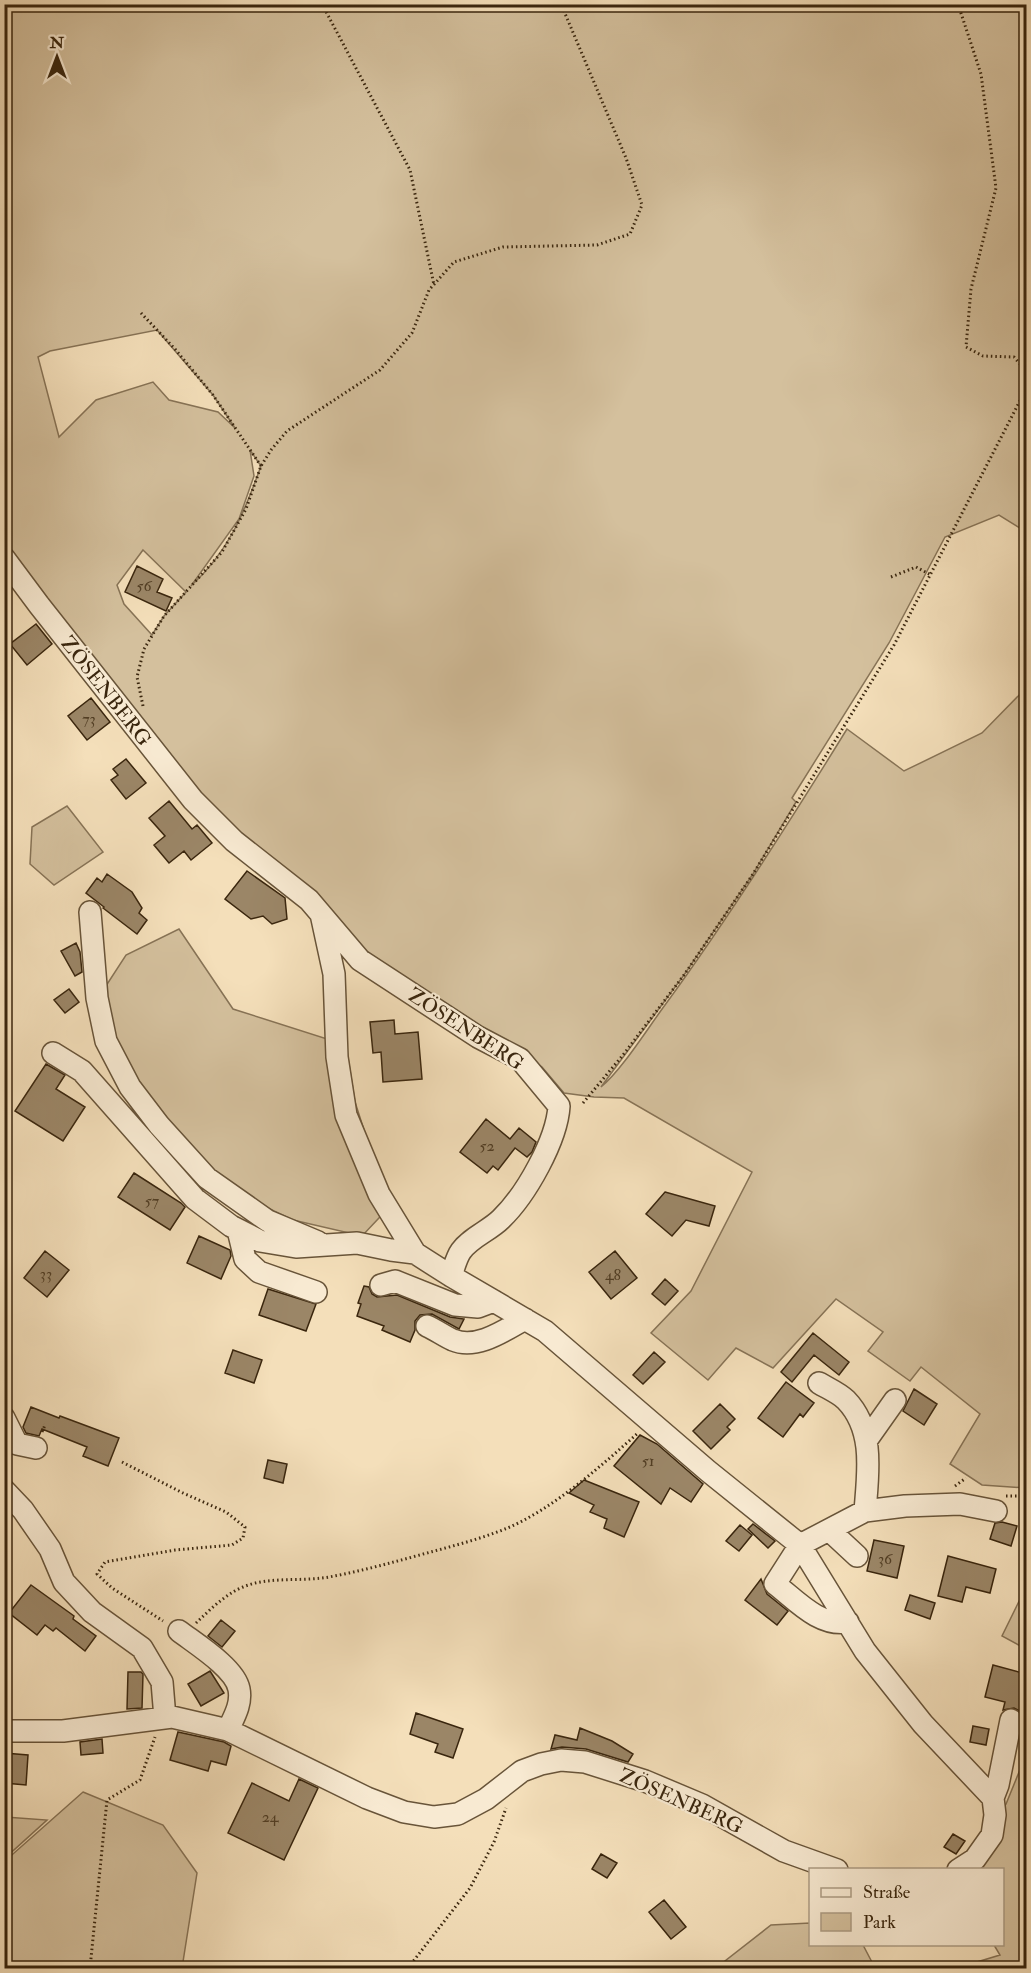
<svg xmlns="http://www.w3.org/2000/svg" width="1031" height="1973" font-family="'IM FELL Double Pica',serif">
<rect width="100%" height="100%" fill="#f4dfba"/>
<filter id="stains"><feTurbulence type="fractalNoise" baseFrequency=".00333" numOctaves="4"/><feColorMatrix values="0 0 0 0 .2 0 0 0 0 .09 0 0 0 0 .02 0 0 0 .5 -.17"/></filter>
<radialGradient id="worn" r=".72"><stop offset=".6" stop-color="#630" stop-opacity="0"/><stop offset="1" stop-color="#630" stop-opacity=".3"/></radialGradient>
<path fill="#d4c09d" stroke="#877356" stroke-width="1.5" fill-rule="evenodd" d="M4,5H1026V532L999,515L945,537L889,643L792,798L796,802L753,874L684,975L601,1087C621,1071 648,1028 665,1005C730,916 789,823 847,729L904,771L982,733L1026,688V1488L982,1485L950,1464L980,1414L921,1367L910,1381L868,1351L883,1332L836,1299L773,1368L736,1348L708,1380L651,1333L691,1291L752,1172L624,1098L594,1097L564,1093L542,1067L525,1055L366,956L207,807L66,630L5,544ZM157,330L213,395L235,428L218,412L169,400L153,382L96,400L59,437L38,357L50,351ZM250,450L261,466C244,513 229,551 191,586L239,519L254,476ZM143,550L186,592L164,616L152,635L124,604L117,585Z
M67,806L103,852L54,885L30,864L32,827Z
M179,929L233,1009L346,1045L355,1102L375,1164L394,1202L362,1236L293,1220L255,1202L215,1173L146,1101L119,1056L102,992L126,955Z
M1026,1587V1649L1002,1636Z
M1026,1755V1968H964L967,1965L1000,1955L994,1945L1002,1944V1870H958L995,1815L1006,1804Z
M83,1792L163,1825L197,1873L182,1968H5V1861Z
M4,1817H5L47,1820L5,1858Z
M810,1923V1944L863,1945L875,1968H716L771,1925Z"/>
<path fill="#9b8667" stroke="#3a260e" stroke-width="1.5" d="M137,566L163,579L157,592L172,598L166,611L125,592Z
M36,624L52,644L27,665L10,644Z
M91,698L110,722L87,740L68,716Z
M126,759L146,783L126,799L111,780L118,775L113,769Z
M169,801L192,829L197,825L212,843L191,860L184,851L169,863L154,845L165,836L149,818Z
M247,871L285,898L287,919L272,924L263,916L251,919L225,899Z
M107,874L132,892L142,908L139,913L147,920L137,934L103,908L104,907L86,893L97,878L102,882Z
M76,943L80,952L82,972L75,976L61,951Z
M69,989L79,1002L65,1013L54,1000Z
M394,1020L395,1034L418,1032L422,1079L383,1082L381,1052L373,1053L370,1022Z
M46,1064L65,1075L56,1089L85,1107L63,1141L15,1111Z
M486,1119L510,1139L519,1128L536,1142L532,1152L527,1157L515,1148L498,1170L493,1166L487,1173L460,1152Z
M134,1173L181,1203L185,1207L170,1230L118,1197Z
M665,1192L715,1206L709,1226L686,1220L672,1236L646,1214Z
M199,1236L230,1250L231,1256L221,1279L187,1263Z
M45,1251L69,1270L47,1297L24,1278Z
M615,1251L637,1278L611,1299L589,1272Z
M665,1279L678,1291L665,1305L652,1294Z
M364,1286L369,1287L372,1294L377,1297L397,1295L450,1317L464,1319L459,1329L432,1314L420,1315L415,1321V1330L410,1342L382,1330L384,1326L357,1316L361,1304L358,1303Z
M268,1289L316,1304L306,1331L259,1315Z
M813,1333L849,1362L839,1375L814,1355L792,1382L781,1372Z
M233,1350L262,1360L254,1383L225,1373Z
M654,1352L665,1362L643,1384L633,1375Z
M786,1382L814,1403L803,1417L800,1414L783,1437L758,1418Z
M914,1389L937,1404L924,1425L903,1411Z
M720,1404L735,1419L727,1427L730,1430L711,1449L693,1431Z
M31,1407L59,1418L60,1416L119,1438L108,1466L83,1456L87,1447L42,1429L39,1436L26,1433L23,1427Z
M640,1435L657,1444L703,1484L691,1502L670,1488L661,1504L614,1466Z
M268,1460L287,1464L283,1483L264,1478Z
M584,1480L639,1502L624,1537L604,1528L607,1519L590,1512L594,1505L569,1493Z
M1002,1522L1017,1526L1011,1546L990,1539L995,1523Z
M753,1524L775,1541L768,1548L748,1529Z
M740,1525L752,1535L739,1551L726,1541Z
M874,1540L904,1546L897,1578L867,1571Z
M948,1556L996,1569L990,1593L966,1587L962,1602L938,1596Z
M761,1579L767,1594L788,1611L777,1625L745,1600Z
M31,1585L74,1616L73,1619L96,1636L85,1651L56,1628L53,1631L45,1625L37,1635L9,1613Z
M910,1595L935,1603L930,1619L905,1610Z
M221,1620L235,1631L222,1647L208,1636Z
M993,1665L1026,1674V1704L1023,1718L1020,1711L1014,1708L1003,1710L1005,1702L985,1697Z
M210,1671L224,1693L201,1706L188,1684Z
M128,1672H141L143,1674L142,1708L127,1709Z
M416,1713L463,1729L453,1758L435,1752L438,1744L410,1734Z
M973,1726L989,1729L986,1745L970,1742Z
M580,1728L612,1741L633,1754L628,1762L586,1749L562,1747L551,1749L555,1735L577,1740Z
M178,1732L224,1742L231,1746L226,1765L211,1761L208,1771L170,1760Z
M102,1739L103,1753L81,1755L80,1742Z
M4,1753L28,1755L26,1785L4,1783Z
M299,1779L318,1788L284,1860L228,1833L252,1783L289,1801Z
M953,1834L965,1841L956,1854L944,1847Z
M601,1854L617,1863L607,1878L592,1869Z
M664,1900L686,1927L671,1939L649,1912Z"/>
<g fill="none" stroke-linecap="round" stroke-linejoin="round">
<defs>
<path id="minor" d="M4,558L39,605L193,800L234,841L309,900L360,960L478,1037L520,1059L559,1106C557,1140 526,1195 501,1219C489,1231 471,1237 461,1251C456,1258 454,1268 451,1276
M90,912L97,998L106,1041L130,1087L159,1125L207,1178L268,1221L318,1242
M321,914L334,974L337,1057L346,1115L379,1194L415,1253L451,1276L545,1331L708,1471L800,1545L865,1651L923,1724L993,1798L995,1815L992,1835L975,1859L958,1870
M53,1053L82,1071L195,1199L231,1226L260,1241L296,1247L357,1243L391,1250L415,1253
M238,1230L245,1259L259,1272L316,1292
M381,1285L395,1281L455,1305L478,1307L494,1301
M427,1326C436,1330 444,1336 453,1340C477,1350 505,1330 525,1319
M819,1383C827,1388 839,1393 846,1400C875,1430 868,1473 865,1511
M4,1418L17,1444L36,1448
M866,1441L895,1400
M4,1490L23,1510L50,1549L64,1582L92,1612L142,1648L162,1682L165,1718
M829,1530L857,1556
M848,1622C819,1627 796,1600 775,1584L800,1545L865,1511L905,1506L960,1504L996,1511
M179,1631C196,1644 235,1668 239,1689C242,1704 234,1717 228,1730
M4,1731H63L172,1717L228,1730L367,1798L404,1812L434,1817L458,1814L486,1799L522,1771L541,1764L561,1760L585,1762L645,1781L702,1805L784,1851L837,1870
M993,1798L998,1785L1011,1720"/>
</defs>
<use href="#minor" stroke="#685439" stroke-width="24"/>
<path stroke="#3a260e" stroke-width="3" stroke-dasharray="1.5 3" stroke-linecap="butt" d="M322,4L410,170L434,285
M958,4L981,74L996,188L971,289L966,347L983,356L1014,357L1026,371
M141,313L175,349L213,395L261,466
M891,577L916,567L931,575
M143,706L137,677L144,649L164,616L222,552L246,509L261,466L271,450L287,431L380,370L412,333L429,290L454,262L503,247L597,245L630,234L642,205L626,158L561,4
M583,1103L623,1055L684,975L753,874L894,645L1026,389
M42,1432L45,1425L44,1424
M122,1462L183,1493L226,1512L245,1527L243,1538L232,1545L175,1550L105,1562L97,1574L112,1588L163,1621
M955,1486L966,1478
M1006,1496H1026
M196,1623C210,1610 224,1595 243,1587C269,1576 301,1582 329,1577C362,1571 394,1562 427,1553C453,1546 480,1539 505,1529C552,1510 601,1466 638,1433
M90,1968L107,1800L140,1780L155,1737
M408,1968L470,1888L494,1842L506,1808"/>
<use href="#minor" stroke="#f8ead2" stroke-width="21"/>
</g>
<g text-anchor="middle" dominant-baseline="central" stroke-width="4.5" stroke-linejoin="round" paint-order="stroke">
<g font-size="16" fill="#523e24">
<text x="144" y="586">56</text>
<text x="89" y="719">73</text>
<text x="487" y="1146">52</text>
<text x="152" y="1201">57</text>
<text x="46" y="1274">33</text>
<text x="613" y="1275">48</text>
<text x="648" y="1461">51</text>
<text x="885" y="1559">36</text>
<text x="270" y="1817">24</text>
</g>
<g font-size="20" fill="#3a260e" stroke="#f8ead2">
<text transform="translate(106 691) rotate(52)">ZÖSENBERG</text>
<text transform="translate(466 1029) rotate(33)">ZÖSENBERG</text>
<text transform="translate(681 1801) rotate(24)">ZÖSENBERG</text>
</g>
</g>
<rect width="1031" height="1973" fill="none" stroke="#f4dfba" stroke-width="24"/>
<rect x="6" y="6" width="1019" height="1961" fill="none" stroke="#3a260e" stroke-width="3"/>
<rect x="12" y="12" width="1007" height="1949" fill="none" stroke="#3a260e" stroke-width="1.5"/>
<rect x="809" y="1868" width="195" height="78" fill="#f8ead2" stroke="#ac9c84" stroke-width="1.5"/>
<rect x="821" y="1888" width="30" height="9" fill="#f8ead2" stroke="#ac9c84" stroke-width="1.5"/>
<text x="863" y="1898" font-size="18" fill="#3a260e">Straße</text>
<rect x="821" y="1913" width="30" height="18" fill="#d4c09d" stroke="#ac9c84" stroke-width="1.5"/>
<text x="863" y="1928" font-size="18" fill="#3a260e">Park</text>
<g transform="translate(57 57)" stroke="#f8ead2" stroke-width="4.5" paint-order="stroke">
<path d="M0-4.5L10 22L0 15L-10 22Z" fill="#3a260e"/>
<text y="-9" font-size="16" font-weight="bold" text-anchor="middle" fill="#3a260e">N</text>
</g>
<rect width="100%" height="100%" filter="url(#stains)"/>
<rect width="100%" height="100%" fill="url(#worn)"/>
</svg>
